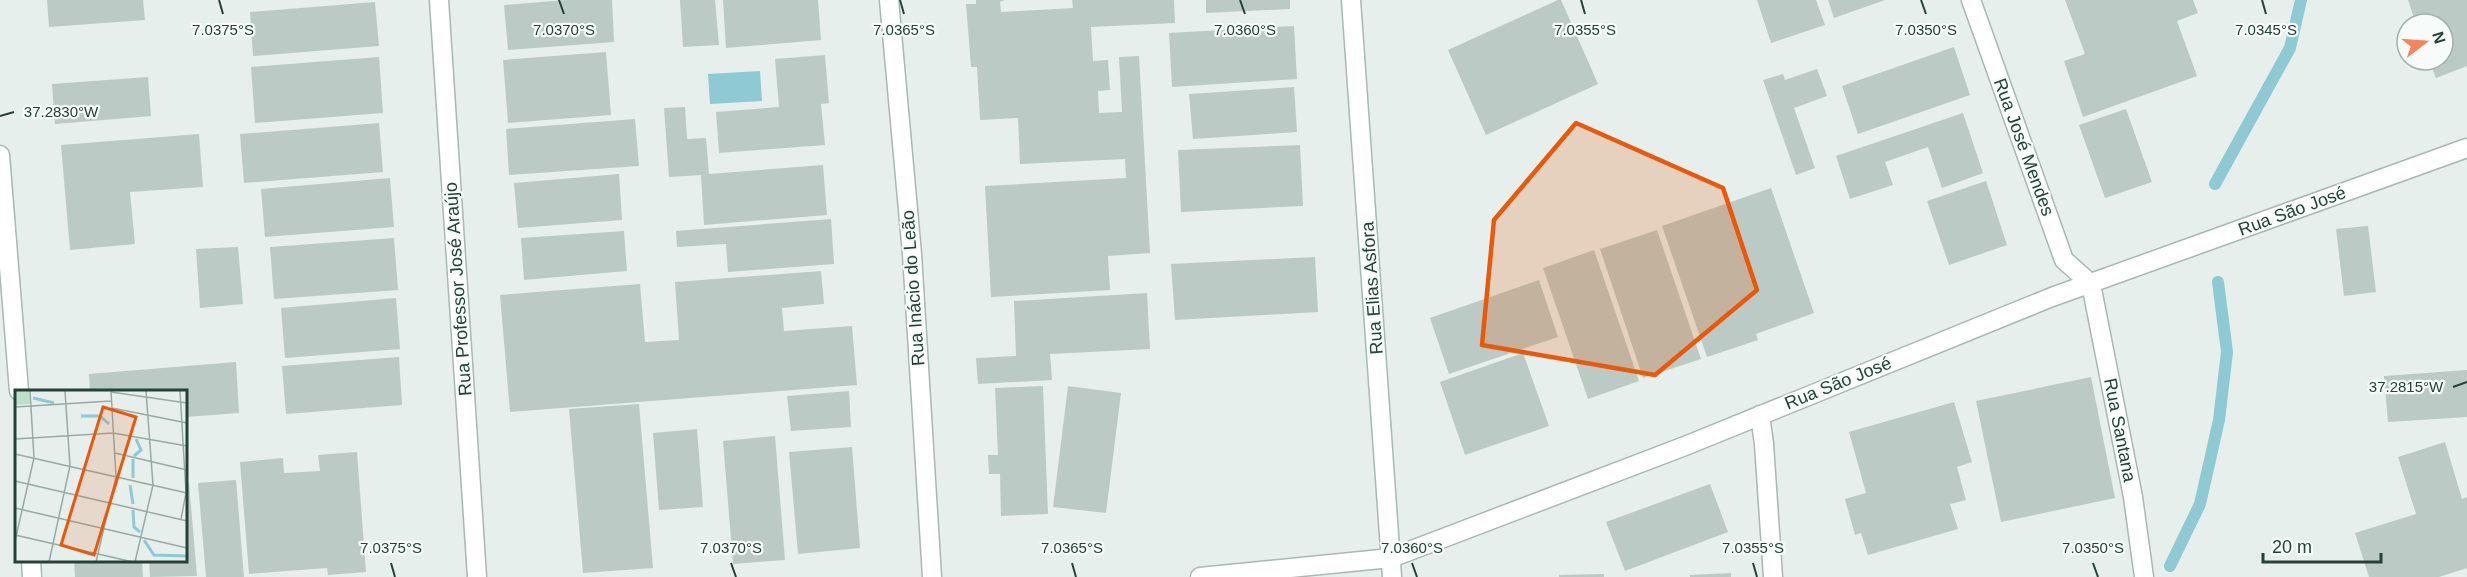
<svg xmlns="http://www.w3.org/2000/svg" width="2467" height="577" font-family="Arial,sans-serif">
<rect width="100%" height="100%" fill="#e6efeb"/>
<path fill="#8ec9d4" d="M760,71L762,101L710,104L708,74Z"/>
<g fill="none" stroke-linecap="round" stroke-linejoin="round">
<path stroke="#8ec9d4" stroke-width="12" d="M2215,184L2290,48L2301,0
M2170,566L2200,504L2219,420L2227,352L2218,282"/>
</g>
<path fill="#bbcac4" d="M47,0H143L145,20L49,27Z
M565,0H612L614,42L508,50L504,5Z
M680,0H715L719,45L683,47Z
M723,0H818L821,40L726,48Z
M976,0H1005L1000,2L1001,12L1073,8L1072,0H1174L1175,23L1091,27L1093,61L1108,60L1110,90L1098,91L1099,113L1122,112L1119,57L1139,56L1150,253L1108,256L1110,290L991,297L985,186L1126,178L1125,159L1020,164L1018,118L980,120L977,67H971L966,4H976Z
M1206,0H1290V9L1206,13Z
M1558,0H1561L1598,84L1486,135L1448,50Z
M1757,0H1816L1825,25L1771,43Z
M1828,0H1885L1834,18Z
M2065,0H2193L2198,13L2177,21L2197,76L2083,117L2064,61L2085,54Z
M2408,0H2467V66L2436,78L2429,60H2443V24H2416Z
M375,2L379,46L253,56L250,12Z
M1294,26L1297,79L1172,87L1169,33Z
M1954,47L1970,95L1858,134L1842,86Z
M606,52L611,115L508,123L503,60Z
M825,55L829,103L821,104L825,145L719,153L716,112L779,107L775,59Z
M379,57L383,113L255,123L251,67Z
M1817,69L1827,96L1794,108L1815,168L1796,175L1763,80L1783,74L1785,80Z
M148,77L151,116L55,124L52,84Z
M1294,87L1297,132L1193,139L1189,94Z
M685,107L687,139L706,138L709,174L823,165L827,215L704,225L701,175L669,177L664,108Z
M2126,109L2152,182L2105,198L2079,125Z
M1963,113L1983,173L1942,188L1928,147L1885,162L1893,185L1850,199L1836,156Z
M635,119L639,166L509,175L506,129Z
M379,123L383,172L244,183L240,134Z
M199,134L203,187L130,192L135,244L70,250L61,145Z
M1300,145L1303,206L1181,212L1178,150Z
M619,174L622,220L518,228L514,183Z
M390,178L394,227L265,237L261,189Z
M1986,181L2007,245L1949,265L1927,201Z
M1771,188L1814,313L1756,334L1758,340L1707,357L1662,226Z
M831,219L834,264L728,272L726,244L677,247L676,231Z
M2368,226L2376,292L2344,296L2336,229Z
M1657,230L1701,359L1643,378L1600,249Z
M624,231L627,271L524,280L521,238Z
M394,238L398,290L274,299L270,247Z
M238,247L243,304L200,308L196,249Z
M1594,250L1639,381L1588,399L1543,268Z
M1315,257L1318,312L1175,320L1171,264Z
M821,271L824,304L782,308L784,331L852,326L857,385L510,412L500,295L640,284L645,342L679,340L675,282Z
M1539,280L1558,337L1449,374L1430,318Z
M1147,293L1150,349L1050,354L1052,380L978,384L976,358L1016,356L1014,301Z
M396,298L400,349L285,358L281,308Z
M1523,353L1549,426L1465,455L1440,382Z
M399,357L402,405L286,414L282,366Z
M236,362L239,413L186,417V391H90L89,374Z
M2467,370V417L2388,422L2384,376Z
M2091,377L2115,498L2001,522L1976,401Z
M1043,386L1048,514L1001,516L1000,474H989L988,455H998L995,388Z
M1068,386L1121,393L1106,513L1053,507Z
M849,391L851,427L791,431L787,396Z
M1954,402L1972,462L1957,467L1966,500L1950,504L1958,529L1868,555L1861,533L1855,535L1845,499L1866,493L1849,432Z
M639,404L653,568L583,573L569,409Z
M697,429L703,507L659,510L653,433Z
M775,436L785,560L733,564L723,441Z
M2445,442L2462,499L2467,497V568L2439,577H2369L2355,533L2416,514L2398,457Z
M852,447L860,548L798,554L789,452Z
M357,452L366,572L328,575L327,568L249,574L240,462L283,458L284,473L320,471L318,455Z
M236,480L244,577H206L198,483Z
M186,483H189L197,576L150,577L149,560H186Z
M1710,484L1728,532L1625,571L1606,522Z
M74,560H142L143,577H75Z
M1731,573V577H1690V575Z
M1604,574V577H1559V575Z"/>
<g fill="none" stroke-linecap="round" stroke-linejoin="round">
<defs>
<path id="street" d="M439,0L477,577
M889,0L912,254L932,577
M1971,0L2064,260L2091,284L2133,497L2144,577
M0,155L19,391
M1760,415L1764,444L1773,577
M31,560L32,577
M1200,577L1391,558L1685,446L2052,297L2467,148"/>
<path id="secondary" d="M1351,0L1392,577"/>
</defs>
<use href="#street" stroke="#a8b8b2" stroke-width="21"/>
<use href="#secondary" stroke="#a4bbb3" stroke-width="21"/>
<use href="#street" stroke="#fff" stroke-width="18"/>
<use href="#secondary" stroke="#fff" stroke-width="18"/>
</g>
<path fill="#e8590c" fill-opacity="0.2" stroke="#e8590c" stroke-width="4.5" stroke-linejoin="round" d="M1576,123L1723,188L1757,290L1655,375L1482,345L1494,220Z"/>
<path fill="none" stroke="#24423a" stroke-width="2" d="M219,0L223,14M559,0L564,14M900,0L904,14M1240,0L1245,14M1581,0L1585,14M1921,0L1926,14M2262,0L2266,14M0,116L14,112M2453,387L2467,382M391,563L395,577M731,563L736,577M1072,563L1076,577M1412,563L1417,577M1753,563L1757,577M2093,563L2098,577"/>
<g text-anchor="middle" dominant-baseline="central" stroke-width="4.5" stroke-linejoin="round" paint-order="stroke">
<g font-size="18" fill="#24423a" stroke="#f7fbf9">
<text transform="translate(2024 147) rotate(70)">Rua José Mendes</text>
<text transform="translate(2292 211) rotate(-20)">Rua São José</text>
<text transform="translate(913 288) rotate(-94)">Rua Inácio do Leão</text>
<text transform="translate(1372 288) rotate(-94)">Rua Elias Asfora</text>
<text transform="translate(458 289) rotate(-94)">Rua Professor José Araújo</text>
<text transform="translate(1838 383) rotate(-22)">Rua São José</text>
<text transform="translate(2120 430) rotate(79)">Rua Santana</text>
</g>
</g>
<g transform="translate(15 390)">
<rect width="172" height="172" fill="#e6efeb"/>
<path d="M0,1H14L15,14L0,15Z" fill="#bfe0c8"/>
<path fill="none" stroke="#8ec9d4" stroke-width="3" d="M18,8L39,13M66,26H85L94,34M119,66L126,60L121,49M118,88V69M115,95L118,114M118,120L119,137L125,142M129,150L139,165L172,166"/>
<path fill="none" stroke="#98aaa4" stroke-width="1.5" d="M165,1L171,103L166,129M96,2L172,13M0,17L96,11M97,18L172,33M0,49L98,43L172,56M100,63L172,80M0,64L172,103M0,91L172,131M0,118L172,158M0,145L118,172M0,151L19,68L15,1M34,172L55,76L50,1M81,172L101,87L96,1M120,172L138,95L131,1"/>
<path fill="#e8590c" fill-opacity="0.15" stroke="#e8590c" stroke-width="3" d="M88,17L121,27L79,165L46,155Z"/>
<rect width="172" height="172" fill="none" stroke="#24423a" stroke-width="3"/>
</g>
<g font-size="15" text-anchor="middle" fill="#24423a" stroke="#f7fbf9" stroke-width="4.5" stroke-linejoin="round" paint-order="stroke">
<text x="223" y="35">7.0375°S</text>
<text x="564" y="35">7.0370°S</text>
<text x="904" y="35">7.0365°S</text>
<text x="1245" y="35">7.0360°S</text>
<text x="1585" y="35">7.0355°S</text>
<text x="1926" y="35">7.0350°S</text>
<text x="2266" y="35">7.0345°S</text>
<text x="61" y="117">37.2830°W</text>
<text x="2406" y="392">37.2815°W</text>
<text x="391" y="553">7.0375°S</text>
<text x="731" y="553">7.0370°S</text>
<text x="1072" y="553">7.0365°S</text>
<text x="1412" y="553">7.0360°S</text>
<text x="1753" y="553">7.0355°S</text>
<text x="2093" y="553">7.0350°S</text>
</g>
<g transform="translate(2425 42) rotate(73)"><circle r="28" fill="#f7fbf9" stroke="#a3b1ad" stroke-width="1.5"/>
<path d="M0-4.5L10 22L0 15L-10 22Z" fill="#f4845f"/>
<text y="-9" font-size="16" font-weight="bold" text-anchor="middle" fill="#24423a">N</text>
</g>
<path d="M2263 553v9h118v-9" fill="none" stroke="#24423a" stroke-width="3"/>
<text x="2272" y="553" font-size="18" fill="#24423a" stroke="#f7fbf9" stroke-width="4.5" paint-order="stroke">20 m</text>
</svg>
